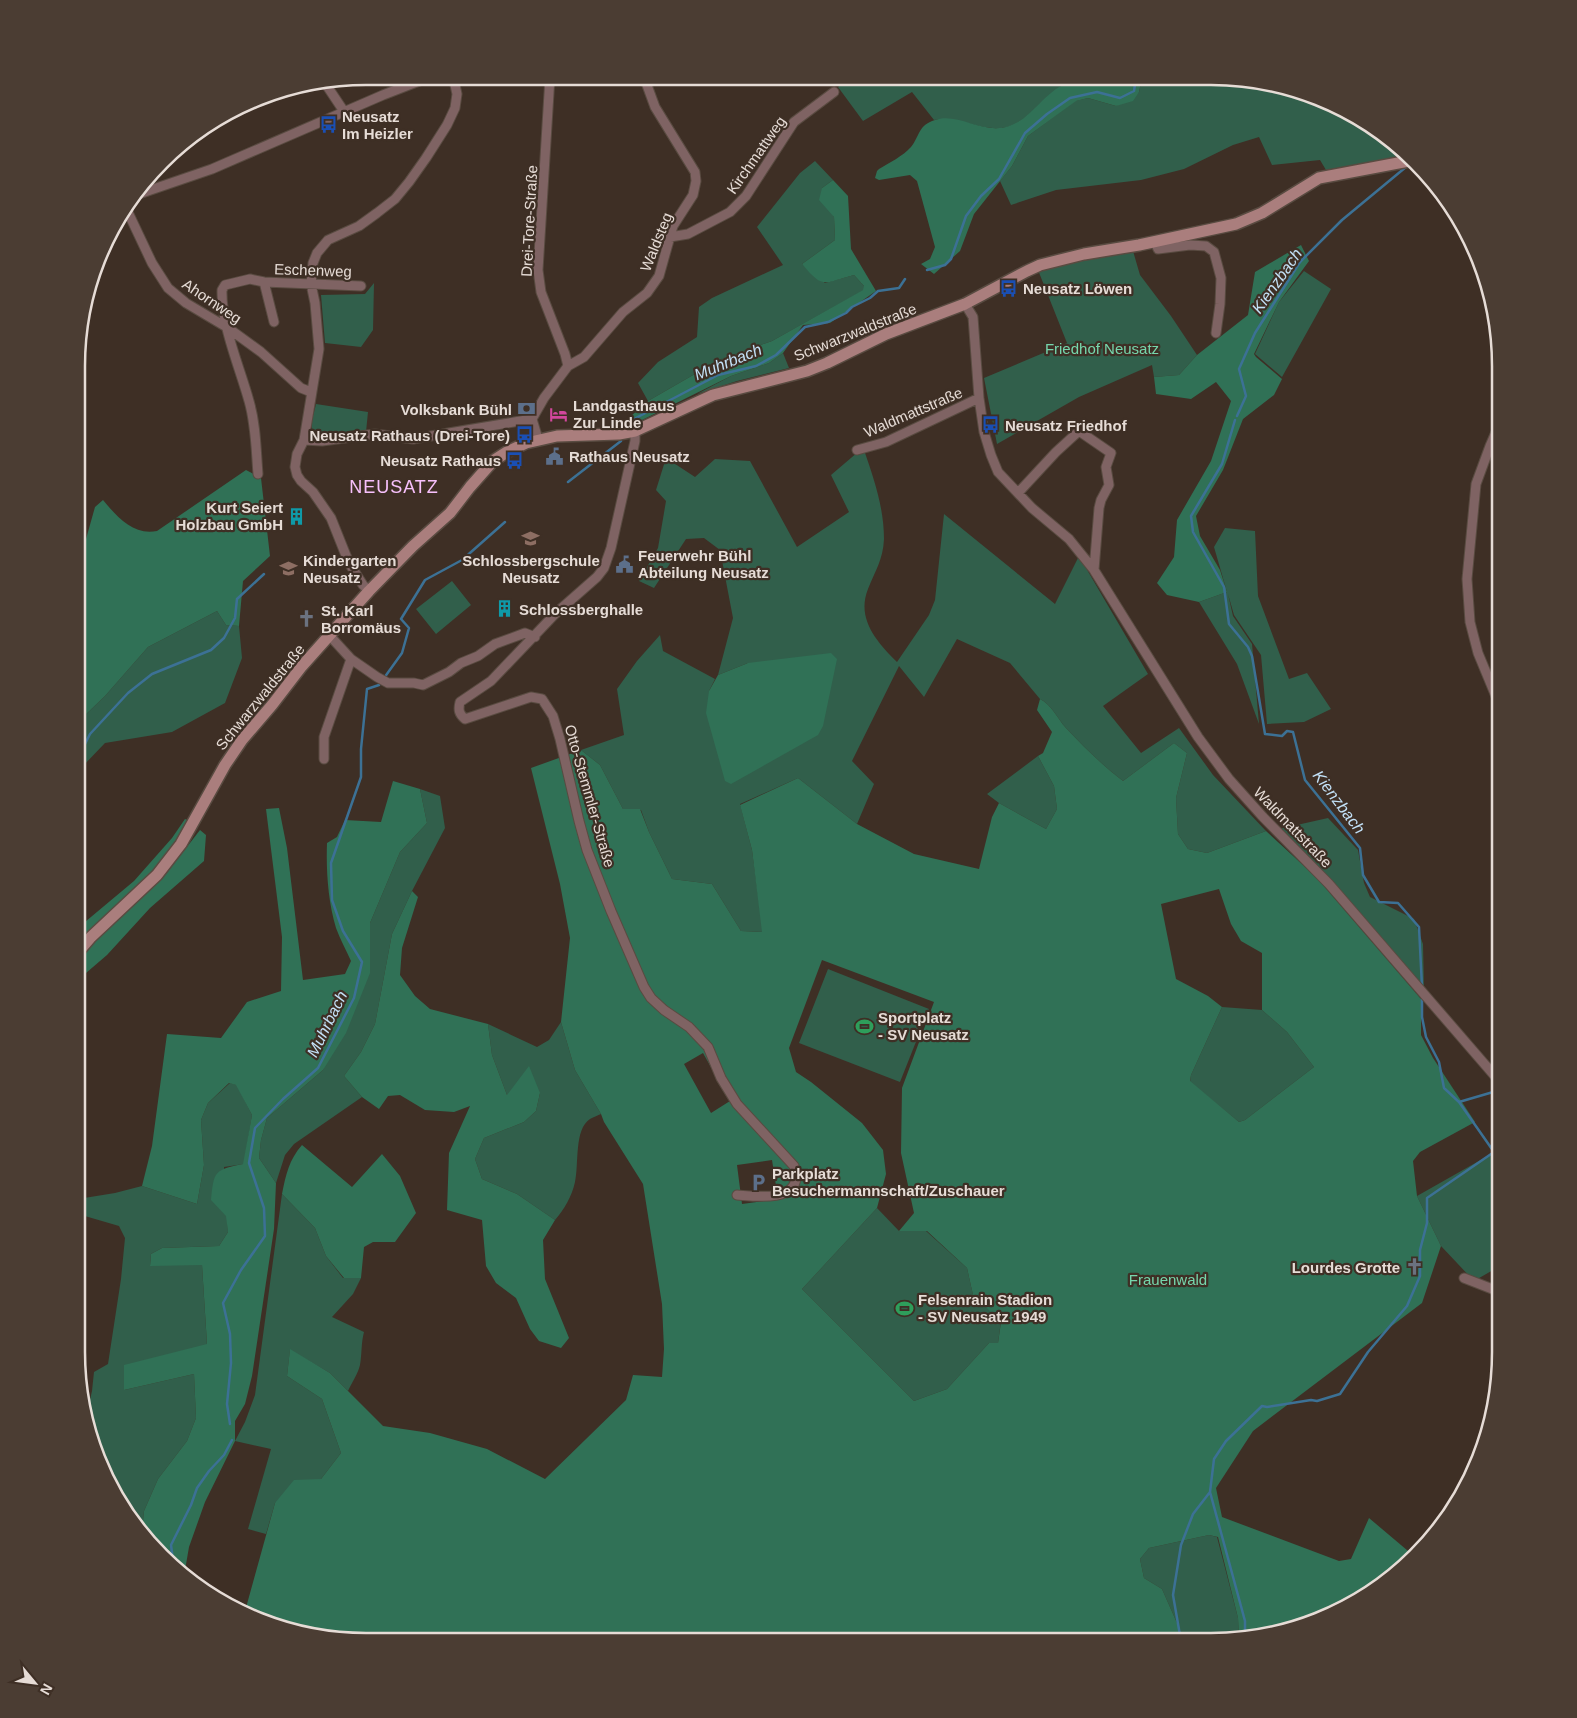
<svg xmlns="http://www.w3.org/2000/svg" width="1577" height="1718" font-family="Helvetica,sans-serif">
<rect width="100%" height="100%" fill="#3e2f25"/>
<path fill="#315f4b" d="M850,78H1080L1081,79C1076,80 1071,81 1066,83C1045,95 1030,120 1007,127C982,133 959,115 934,120L912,92L863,121L838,87Z
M1142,78L1248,79L1356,115L1407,155L1326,170L1320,160L1272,165L1259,137L1233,145L1184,169L1141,180L1056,190L1011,205L1000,181L1012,166L1028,136L1075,101L1088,98L1116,106L1139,92Z
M815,161L833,180L822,188L834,217L835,240L802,264L825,283L854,275L864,286V290L772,341L721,359L648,401L638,383L658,362L697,337L699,307L712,298L783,265L757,227L800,173Z
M1133,251L1140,275L1171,316L1197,355L1179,375L1154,377L1152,365L1079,397L997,444L984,378L1067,343L1038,270L1074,261Z
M1304,271L1331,289L1282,377L1255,354L1279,302Z
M374,283L373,330L361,347L325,343L321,295L365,294Z
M783,353L789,368L737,381L697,394L731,376L769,363Z
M316,404L368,412L366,432H355V430L321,436C305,432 314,415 316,404Z
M864,450C874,479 884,508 884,539C883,560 875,571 868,589C856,619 877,642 897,662L929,615L935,600L944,514L1055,604L1079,556L1148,674L1103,706L1141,753L1179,728L1213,775L1266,831L1207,853L1188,849L1178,834L1176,798L1187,753L1174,743L1123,781C1102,765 1084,747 1066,728C1057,718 1052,705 1040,699L1010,663L957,639L924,697L899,666L852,761L874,784L857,824L798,778L740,804L752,850L763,932L741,931L712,884L672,879L649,832L641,810L623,809L600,765L581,750L624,735L617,689L637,661L660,635L663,651L715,679L709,691L748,663L718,675L733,618L720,550L704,538L686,539L654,588L639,581L658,548L666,501L656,490L666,458L695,477L715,459L750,461L797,547L849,512L831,475L858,452Z
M1225,528L1255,531L1258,596L1289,679L1307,673L1331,709L1304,722L1267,724L1261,655L1234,615L1228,594L1233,616L1252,644L1259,724L1237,664L1199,602L1227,592L1214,547Z
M452,581L471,605L436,634L416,609Z
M217,611L226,625L239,626L242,658L225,703L172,732L105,743L82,767L80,775V720L105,696L148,647Z
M1038,756L1054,786L1057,809L1046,829L999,803L987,794Z
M420,789L440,796L445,828L412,891L392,934L375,1024L361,1052L344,1076L362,1097L294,1144L285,1155L276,1183L259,1158L261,1140L267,1118L323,1070L369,938L370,923L400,852L427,823Z
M1328,818L1358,850L1364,883L1370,897L1414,919L1423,944L1424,990L1279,829Z
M828,969L929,1009L900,1082L799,1043Z
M1222,1007L1262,1010L1287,1032L1314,1067L1245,1120L1239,1122L1190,1082L1191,1075Z
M561,1022L575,1070L601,1114C598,1115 594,1117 590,1119C574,1129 579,1165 575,1182C572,1196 564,1210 555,1220L517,1194L482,1179L475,1159L484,1138L524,1122L536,1111L540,1093L507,1095L492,1055L488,1024L537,1047L549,1040Z
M230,1083L237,1085L252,1115L244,1164L224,1167L228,1232L219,1246L162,1248L151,1254L150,1265H202L207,1345L124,1366V1390L194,1374L196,1418L187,1441L158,1479L144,1511L142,1531L125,1513L92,1445L86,1417L92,1391L94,1372L108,1364L121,1279L125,1238L119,1226L78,1214V1199L115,1193L142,1186L197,1204L204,1165L201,1120L208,1103Z
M1500,1149V1266L1474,1281L1441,1246L1417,1196Z
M282,1194L315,1228L326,1256L343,1278H361L353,1294L332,1317L364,1332C361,1343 362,1354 360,1365C358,1374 352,1382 348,1391L330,1373L290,1350L287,1376L322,1399L341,1453L321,1479L275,1503L266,1534L248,1529L271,1449L235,1441L245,1422L255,1395Z
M877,1208L899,1231H926L967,1268L973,1295L1001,1321L998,1343H989L947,1389L914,1401L802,1289Z
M1209,1535L1217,1537L1238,1618L1239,1639L1229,1641H1185L1162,1589L1144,1578L1140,1559L1149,1548Z"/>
<path fill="#307156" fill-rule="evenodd" d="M1125,78H1142L1139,92L1133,101L1116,106L1088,98L1076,101L1028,136L1012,166L974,214L960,251L934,274L921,264L930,259L935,247L917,181L910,175L879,180L875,178L877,171L879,169C889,163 903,156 911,147C920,136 918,125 935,120C958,112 983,135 1009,126C1033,118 1046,89 1070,82C1074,81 1078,79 1081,79C1094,78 1116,89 1125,78Z
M833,180L848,196L851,249L876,291L830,323L803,325L783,353L769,363L731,376L638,422L621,425L648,401L721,359L772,341L863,290L864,286L854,275C823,283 824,290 802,264L835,240L834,217L819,200L822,188Z
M1301,245L1309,261L1279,302L1254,354L1256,357L1282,379L1274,395L1243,419L1223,470L1196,516L1200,536L1220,570L1227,592L1199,602L1167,595L1157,583L1174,557L1177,520L1211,461L1231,401L1216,382L1191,399L1156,394L1154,377L1179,375L1197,355L1248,315L1255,272Z
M246,470L261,478L270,556L243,581L239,626L226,625L217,611L148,647L105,696L80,720L81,542L86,539L95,507L103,500C117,517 134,536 157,531Z
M831,653L837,659L823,726L818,735L731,784L725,781L706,713L709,691L718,675L748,663Z
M1040,699C1052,705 1057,718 1066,728C1084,747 1102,765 1123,781L1174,743L1187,753L1176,798L1178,834L1188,849L1207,853L1266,831L1316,877L1421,999V1035L1433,1058L1475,1122L1420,1152L1413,1161L1417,1196L1441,1246L1422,1303L1253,1431L1216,1488L1222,1517L1339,1561L1351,1559L1369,1518L1414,1556L1372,1593L1304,1626L1239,1639L1238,1618L1218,1537L1209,1535L1149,1548L1140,1559L1144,1578L1162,1589L1185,1641H348L291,1632L246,1613L247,1604L275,1503L294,1480L321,1479L341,1453L322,1399L287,1376L290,1349L330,1373L383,1426L430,1433L487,1449L545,1479L626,1400L633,1375L662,1377L664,1349L662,1304L643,1184L604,1122L601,1114L575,1070L561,1022L570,938L560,884L531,768L581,750L600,765L623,809H640L649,832L672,879L712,884L741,931L762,932L752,850L740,805L798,778L857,824L914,854L979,869L992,817L999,803L1046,829L1057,809L1054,786L1038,756L1043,753L1052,732L1037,710ZM1219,889L1231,924L1241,941L1262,953V1010L1287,1032L1314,1067L1245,1120L1239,1122L1190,1081L1191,1075L1222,1007L1208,996L1176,979L1161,904ZM822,960L934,1002L902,1088L901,1153L914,1213L899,1231H927L967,1268L973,1295L1001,1322L998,1343H989L947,1389L914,1401L802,1289L877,1208L886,1174L883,1150L862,1123L811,1082L796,1072L789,1048ZM703,1053L730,1101L711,1113L684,1064ZM772,1160L778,1199L742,1204L737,1165Z
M393,781L420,789L427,823L400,852L370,923V973L346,1033L323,1070L267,1118L261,1140L259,1158L276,1183L274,1229L252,1376L245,1404L235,1421V1441L205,1502L189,1547L184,1576L175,1570L142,1531L144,1511L158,1479L187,1441L196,1418L194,1374L124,1390V1365L207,1344L202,1265L150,1266L151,1254L162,1248L219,1246L228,1232L226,1216L211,1200C214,1171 214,1170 243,1164L252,1115L236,1085L229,1083L208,1103L201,1120L204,1165L197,1204L142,1186L152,1146L167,1034L221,1038L247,1002L281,991L282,937L266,809L279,808L287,848L303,980L345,974L351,961C346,950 340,939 336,928C328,901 326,871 327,843L337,837L345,820L381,822Z
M185,819L190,821C164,869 118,906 79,943V927L134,881L172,838Z
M200,830L206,835L204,861L150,908L107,955L79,979V960L98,937L166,874Z
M412,891L418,897L402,948L400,975L415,996L430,1009L488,1024L492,1055L507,1095L529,1066L540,1093L536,1111L524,1122L484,1138L475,1159L482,1179L517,1194L555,1220L543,1240L545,1279L569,1338L561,1348L539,1341L530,1329L516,1298L496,1283L486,1266L482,1220L447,1210L449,1153L470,1106L454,1112L425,1110L400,1095L388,1096L379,1109L362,1097L344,1076L361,1052L375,1024L392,934Z
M302,1145L352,1187L382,1154L400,1176L416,1213L395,1242H373L364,1247L361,1278H344L326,1256L315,1228L282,1194C286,1174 289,1160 302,1145Z"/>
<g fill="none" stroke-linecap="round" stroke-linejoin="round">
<path stroke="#3c7195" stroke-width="2.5" d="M927,270L945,265L951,259L966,216L981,196L999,179L1025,133L1047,114L1070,98L1097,92L1120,98L1134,91L1136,78
M1237,416L1246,396L1239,369L1255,333L1300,262L1342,220L1406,167
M632,420L718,375L756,366L776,355L805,327L828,322L846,313L852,307L870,298L878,291L899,288L905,279
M1235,420L1222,464L1191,516L1193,532L1224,587L1229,624L1248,647L1252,656L1265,734L1282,736L1287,731L1293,732L1305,780L1360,848L1363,875L1379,902L1398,903L1419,927L1422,987
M568,482L621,441
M80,754L90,734L128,693L152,674L211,650L224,638L235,618L237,599L264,574
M1422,997V1017L1426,1037L1439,1062L1444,1088L1459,1102L1500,1090
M230,1424L227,1404L231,1363L230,1334L223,1303L241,1270L265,1236L264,1208L249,1163L255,1128L283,1099L318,1068L354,998L362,962L343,931L332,900L331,863L361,777V749L367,689L379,685L402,653L409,628L401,619L425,580L462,560L505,522
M174,1568L171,1545L191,1505L197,1488L209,1471L224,1455L232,1440
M1245,1638V1621L1210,1492L1214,1459L1226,1441L1262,1406L1267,1407L1311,1400L1317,1401L1340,1394L1368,1352L1407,1306L1420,1276V1250L1427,1223V1198L1494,1152L1459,1102
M1181,1641L1173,1595L1181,1545L1193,1514L1210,1492"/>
<defs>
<path id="street" d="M550,77L538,270L541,292L565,354L568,366
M325,83L345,113
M136,195L212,169L383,95L432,76
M126,208L152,263L168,288L186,303L228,328L261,352L301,388L311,392
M670,237L688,234L730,212L746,196L794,122L834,92
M1155,242L1158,249L1190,245L1206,246L1214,252L1221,278L1220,304L1216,333
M264,282L274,322
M965,304L973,317L979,398L984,432L991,455L998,472L1032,508L1069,539L1094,570L1198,737L1229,779L1263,817L1329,884L1500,1082
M1500,423L1490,446L1476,484L1467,579L1470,622L1478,653L1500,706
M635,431V441L611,548L604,568L597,577L555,614L491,681L460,702C458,710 459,714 465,719L531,697L542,699L553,716L560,739L579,821L587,850L611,911L644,987L651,998L664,1010L689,1027L708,1047L721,1078L737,1104L794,1166C795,1169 796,1174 796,1178C794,1202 754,1196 737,1195
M538,439L532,419L544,398L568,366L584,357L623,312L647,293L659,276L673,226L693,195L696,181L695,172L655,107L644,77
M304,440L322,441L375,434L413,439L532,419
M857,450L886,442L979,398
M258,474C256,450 256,425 249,401C240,368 221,325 222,290L225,285L250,279L264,282L361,286
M1018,493L1056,452L1079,431L1111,453L1106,467L1109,485L1101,500L1099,508L1094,570
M369,591L363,585L349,563L331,518L313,492L301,481L297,475L295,467L297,454L304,440L319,349L315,303L311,284L313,263L317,253L328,240L359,226L377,213L395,199L409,182L426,158L447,125L455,108L457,94L453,76
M330,636L351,659L377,677L388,683H414L423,685L449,672L461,663L478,656L495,644L525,633L535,637
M324,759V737L351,659
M1464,1278L1500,1292"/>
<path id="secondary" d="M79,951L91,937L157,875L181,844L225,765L242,740L272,705L302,666L369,591L413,546L450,513L470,487L493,461L507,452L526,443L557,436L619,434L635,431L713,395L807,371L827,363L886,334L965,304L1027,271L1040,265L1084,254L1139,245L1236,224L1262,213L1319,178L1414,160"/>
</defs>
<use href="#street" stroke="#594b41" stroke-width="11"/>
<use href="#secondary" stroke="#594b41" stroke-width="14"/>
<use href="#street" stroke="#7f6363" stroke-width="9"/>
<use href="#secondary" stroke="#aa7e7d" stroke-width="11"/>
</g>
<defs>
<symbol id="bus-bare" viewBox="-9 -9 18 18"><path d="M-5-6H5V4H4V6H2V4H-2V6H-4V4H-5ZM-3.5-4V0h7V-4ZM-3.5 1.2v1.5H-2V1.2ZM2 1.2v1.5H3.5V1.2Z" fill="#1a4fb4" stroke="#3e2f25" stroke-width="2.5" paint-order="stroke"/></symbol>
<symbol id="bank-bare" viewBox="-9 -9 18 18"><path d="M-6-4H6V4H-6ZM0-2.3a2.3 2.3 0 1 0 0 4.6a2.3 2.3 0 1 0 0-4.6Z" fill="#5c6f8a" stroke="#3e2f25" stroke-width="2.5" paint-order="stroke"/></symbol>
<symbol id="hotel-bare" viewBox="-9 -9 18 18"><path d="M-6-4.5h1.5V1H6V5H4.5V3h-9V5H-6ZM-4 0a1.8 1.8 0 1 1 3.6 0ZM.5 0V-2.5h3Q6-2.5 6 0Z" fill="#d1479c" stroke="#3e2f25" stroke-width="2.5" paint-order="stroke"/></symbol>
<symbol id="civic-bare" viewBox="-9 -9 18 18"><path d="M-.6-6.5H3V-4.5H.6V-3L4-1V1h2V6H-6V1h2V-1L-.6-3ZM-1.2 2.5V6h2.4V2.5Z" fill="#5c6f8a" stroke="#3e2f25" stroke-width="2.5" paint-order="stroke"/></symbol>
<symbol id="building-bare" viewBox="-9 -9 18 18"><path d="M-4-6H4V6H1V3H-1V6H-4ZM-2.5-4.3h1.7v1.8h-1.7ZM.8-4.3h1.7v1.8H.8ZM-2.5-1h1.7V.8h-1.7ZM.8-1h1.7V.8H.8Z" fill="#0f9aa8" stroke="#3e2f25" stroke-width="2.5" paint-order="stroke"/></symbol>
<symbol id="school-bare" viewBox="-9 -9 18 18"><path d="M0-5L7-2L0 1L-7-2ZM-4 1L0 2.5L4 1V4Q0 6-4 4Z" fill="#8d6e63" stroke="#3e2f25" stroke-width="2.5" paint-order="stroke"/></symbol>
<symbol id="church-bare" viewBox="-9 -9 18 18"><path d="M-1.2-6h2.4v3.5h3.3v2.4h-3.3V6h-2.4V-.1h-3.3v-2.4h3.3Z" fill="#6b7280" stroke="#3e2f25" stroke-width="2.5" paint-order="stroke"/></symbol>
<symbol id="stadium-bare" viewBox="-9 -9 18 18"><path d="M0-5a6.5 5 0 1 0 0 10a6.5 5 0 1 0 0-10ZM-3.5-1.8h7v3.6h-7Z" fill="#2e9e5b" stroke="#3e2f25" stroke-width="2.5" paint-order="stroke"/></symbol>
<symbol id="parking-bare" viewBox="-9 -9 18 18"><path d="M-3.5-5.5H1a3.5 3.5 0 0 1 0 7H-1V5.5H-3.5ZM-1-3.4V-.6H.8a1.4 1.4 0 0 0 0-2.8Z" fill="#5c6f8a" stroke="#3e2f25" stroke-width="2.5" paint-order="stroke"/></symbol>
</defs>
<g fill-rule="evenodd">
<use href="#bus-bare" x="316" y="112" width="25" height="25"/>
<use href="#bus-bare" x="996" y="276" width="25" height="25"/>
<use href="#bank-bare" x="514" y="396" width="25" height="25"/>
<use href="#hotel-bare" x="546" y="402" width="25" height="25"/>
<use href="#bus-bare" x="978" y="412" width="25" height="25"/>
<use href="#bus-bare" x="512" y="422" width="25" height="25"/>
<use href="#civic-bare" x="542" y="444" width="25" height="25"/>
<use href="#bus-bare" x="502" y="448" width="25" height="25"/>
<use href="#building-bare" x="284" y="504" width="25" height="25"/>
<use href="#school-bare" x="518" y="526" width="25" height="25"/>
<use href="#civic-bare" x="612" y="552" width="25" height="25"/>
<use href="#school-bare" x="276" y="556" width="25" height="25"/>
<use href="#building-bare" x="492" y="596" width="25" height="25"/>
<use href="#church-bare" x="294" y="606" width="25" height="25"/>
<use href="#stadium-bare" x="852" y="1014" width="25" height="25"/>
<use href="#parking-bare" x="746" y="1170" width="25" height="25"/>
<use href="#church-bare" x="1402" y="1254" width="25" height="25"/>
<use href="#stadium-bare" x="892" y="1296" width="25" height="25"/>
</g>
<g text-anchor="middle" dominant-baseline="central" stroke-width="4.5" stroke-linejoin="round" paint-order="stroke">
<g font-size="15" font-weight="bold" fill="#e6dcd6" stroke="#3e2f25" text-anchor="start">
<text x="342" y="116">Neusatz<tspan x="342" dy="17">Im Heizler</tspan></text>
<text x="1023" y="288">Neusatz Löwen</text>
<text x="573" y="405">Landgasthaus<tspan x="573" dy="17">Zur Linde</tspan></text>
<text x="512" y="409" text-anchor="end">Volksbank Bühl</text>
<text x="1005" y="425">Neusatz Friedhof</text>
<text x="510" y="435" text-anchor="end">Neusatz Rathaus (Drei-Tore)</text>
<text x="569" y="456">Rathaus Neusatz</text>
<text x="501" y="460" text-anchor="end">Neusatz Rathaus</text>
<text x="283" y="507" text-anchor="end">Kurt Seiert<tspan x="283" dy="17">Holzbau GmbH</tspan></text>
<text x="638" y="555">Feuerwehr Bühl<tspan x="638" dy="17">Abteilung Neusatz</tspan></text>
<text x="303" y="560">Kindergarten<tspan x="303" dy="17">Neusatz</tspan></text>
<text x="531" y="560" text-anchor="middle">Schlossbergschule<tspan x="531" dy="17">Neusatz</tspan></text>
<text x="519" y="609">Schlossberghalle</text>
<text x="321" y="610">St. Karl<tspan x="321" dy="17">Borromäus</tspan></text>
<text x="878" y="1017">Sportplatz<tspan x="878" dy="17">- SV Neusatz</tspan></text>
<text x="772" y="1173">Parkplatz<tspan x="772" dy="17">Besuchermannschaft/Zuschauer</tspan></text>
<text x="1400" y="1267" text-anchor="end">Lourdes Grotte</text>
<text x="918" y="1299">Felsenrain Stadion<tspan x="918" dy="17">- SV Neusatz 1949</tspan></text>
</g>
<g font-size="15" fill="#e6dcd6" stroke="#3e2f25">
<text transform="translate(756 155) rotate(-55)">Kirchmattweg</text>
<text transform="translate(529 221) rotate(-87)">Drei-Tore-Straße</text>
<text transform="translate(656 242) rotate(-68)">Waldsteg</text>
<text transform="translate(313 270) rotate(2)">Eschenweg</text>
<text transform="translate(212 301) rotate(34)">Ahornweg</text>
<text transform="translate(855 332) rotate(-22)">Schwarzwaldstraße</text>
<text transform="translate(913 412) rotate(-23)">Waldmattstraße</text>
<text transform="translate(260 697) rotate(-51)">Schwarzwaldstraße</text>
<text transform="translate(590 796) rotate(74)">Otto-Stemmler-Straße</text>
<text transform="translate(1293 827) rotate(46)">Waldmattstraße</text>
</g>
<g font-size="15" fill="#76d6ac" stroke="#3e2f25">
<text x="1102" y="348">Friedhof Neusatz</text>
<text x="1168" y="1279">Frauenwald</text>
</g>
<g font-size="16" font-style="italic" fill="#c3e1f7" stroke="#3e2f25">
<text transform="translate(1277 281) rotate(-55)">Kienzbach</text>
<text transform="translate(728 362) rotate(-22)">Muhrbach</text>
<text transform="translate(1339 802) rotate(53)">Kienzbach</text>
<text transform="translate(327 1024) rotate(-64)">Muhrbach</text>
</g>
<g font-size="18" letter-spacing="1" fill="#f7c0fc" stroke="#3e2f25">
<text x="394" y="487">NEUSATZ</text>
</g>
</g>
<path d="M0 0H1577V1718H0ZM366 85H1211A281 281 0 0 1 1492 366V1352A281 281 0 0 1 1211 1633H366A281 281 0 0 1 85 1352V366A281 281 0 0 1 366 85Z" fill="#4b3d33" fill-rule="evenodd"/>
<path fill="none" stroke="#e6dcd6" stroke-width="2.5" d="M366 85H1211A281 281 0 0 1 1492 366V1352A281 281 0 0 1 1211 1633H366A281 281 0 0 1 85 1352V366A281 281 0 0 1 366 85Z"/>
<g transform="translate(35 1683) rotate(119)" stroke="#3e2f25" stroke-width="4" paint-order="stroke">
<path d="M0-4L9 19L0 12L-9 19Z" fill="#e6dcd6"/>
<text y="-8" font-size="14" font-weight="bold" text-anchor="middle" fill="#e6dcd6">N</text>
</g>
</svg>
